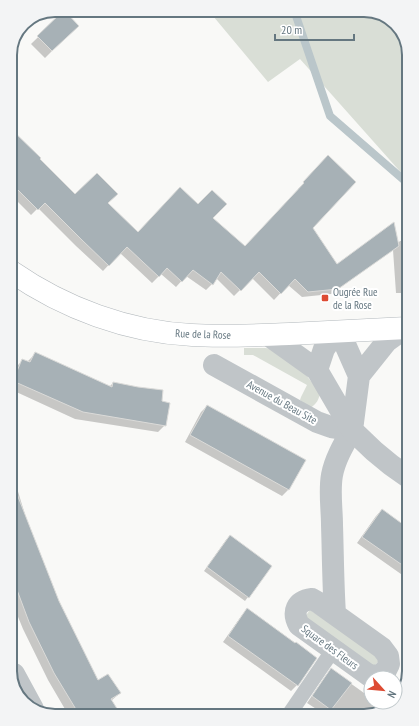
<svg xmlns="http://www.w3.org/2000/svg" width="419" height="726" font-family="'PT Sans Narrow',sans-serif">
<rect width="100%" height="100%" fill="#f9f9f7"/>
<path fill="#d9ded6" d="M208,10H367L389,18L404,36L405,177L300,59L268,82Z
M244,348H265L275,349L293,358L320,393C319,399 317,404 310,408L300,400L301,397L307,385L253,355H244Z
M310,610L378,653L379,661L373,667L306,619L307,614Z"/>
<path fill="#0003" d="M64,12L77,26L45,58L31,44Z
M11,128L75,196L107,203L138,233L211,218L245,247L299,190L298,189L322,163L311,228L337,265L398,243L400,241L406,240V293H396L393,250L331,294L302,297L288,285L274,300L252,278L234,296L216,278L212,284L206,290L186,276L176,287L161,274L152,283L120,253L103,271L76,246L38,208L31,215L11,195Z
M35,354L109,387L113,383L161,402L165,425L158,432L75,419L12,390V375L16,367L23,360L27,362Z
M207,406L305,460L288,490L282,496L185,442L201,412Z
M13,475L30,531L58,602L97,681L120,693L111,701L120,715L69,716L48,680L23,629L14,607Z
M382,510L408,529V579L357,543L376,516Z
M230,536L248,597L245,601L204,571L226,540Z
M248,609L316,658L297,685L291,691L223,642L242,615Z
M332,670L371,698V702H377L386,709L383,711L321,712L307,703L326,675Z"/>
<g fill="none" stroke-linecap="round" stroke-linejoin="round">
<path stroke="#bac6ca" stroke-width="8" d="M294,10L330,116L405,181"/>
</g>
<path fill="#a7b1b6" stroke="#dbdbd9" d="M64,10L79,26L52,51L37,36Z
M11,129L41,158L40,159L75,194L97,173L118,194L108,203L138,232L180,187L198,204L212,190L227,204L213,218L245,246L304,183L303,182L328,155L356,182L313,228L337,264L394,222L399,246L338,289L308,292L295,279L281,294L259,272L241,291L221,272L213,285L193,270L182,282L167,268L159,277L127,247L109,266L82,240L45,203L38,210L11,183Z
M35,352L112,387L113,382L138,387L163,390L162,401L170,403L166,426L83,412L13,381L22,359L30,362Z
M207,405L306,460L289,490L190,435Z
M15,489L59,601L98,680L108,674L121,693L111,699L121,715L80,716L54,673L29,622L14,582L13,490Z
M382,509L408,528V569L362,537Z
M230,535L272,566L249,598L207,567Z
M247,608L295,643L296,642L317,658L298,686L228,636Z
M331,668L352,683L331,710L312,696Z"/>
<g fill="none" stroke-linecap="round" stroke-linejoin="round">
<defs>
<path id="secondary" d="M12,272C64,308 128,332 192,335C224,337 257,335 289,334C328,332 367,330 407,328"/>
</defs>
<use href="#secondary" stroke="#b3b9bd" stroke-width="23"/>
<path stroke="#c0c5c8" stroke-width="15" d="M290,713L333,650"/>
<path stroke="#c0c5c8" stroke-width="22" d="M214,365L317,422L331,427L352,430C344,444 335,459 332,475C329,491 332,509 332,525C333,555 333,584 335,614
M312,599L319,603L382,648L388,656L389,664L386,670L380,675L370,676L299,625C292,612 296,601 312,599Z
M14,674L33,709"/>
<path stroke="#c0c5c8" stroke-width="22" d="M268,335L317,370L352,430L374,451L391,465L408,477
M317,370L324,349L336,332L344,342L359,376L352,430
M359,376L387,341L405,328"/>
<use href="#secondary" stroke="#fff" stroke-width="22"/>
</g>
<rect fill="#dd4b33" stroke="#fff" stroke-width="1.5" x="321" y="294" width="8" height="8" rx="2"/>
<g text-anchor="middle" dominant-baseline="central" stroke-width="4" stroke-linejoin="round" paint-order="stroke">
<g font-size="11" fill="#657780" stroke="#fff" text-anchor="start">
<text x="333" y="292">Ougrée Rue<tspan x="333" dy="13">de la Rose</tspan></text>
</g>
<g font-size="11" fill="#657780" stroke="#fff">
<text transform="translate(203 334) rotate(2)">Rue de la Rose</text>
<text transform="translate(282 402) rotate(29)">Avenue du Beau Site</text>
<text transform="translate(330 647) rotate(36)">Square des Fleurs</text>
</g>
</g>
<path d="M0 0H419V726H0ZM55 17H364A38 38 0 0 1 402 55V671A38 38 0 0 1 364 709H55A38 38 0 0 1 17 671V55A38 38 0 0 1 55 17Z" fill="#f3f4f5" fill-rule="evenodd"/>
<path fill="none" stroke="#657780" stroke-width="2" d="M55 17H364A38 38 0 0 1 402 55V671A38 38 0 0 1 364 709H55A38 38 0 0 1 17 671V55A38 38 0 0 1 55 17Z"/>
<g transform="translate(383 690) rotate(117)"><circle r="19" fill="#ffffff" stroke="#c1c9cc"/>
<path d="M0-3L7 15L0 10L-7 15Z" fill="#dd4b33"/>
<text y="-6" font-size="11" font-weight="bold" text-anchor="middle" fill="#657780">N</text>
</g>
<path d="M275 34v6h79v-6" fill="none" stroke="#657780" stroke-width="2"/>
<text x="281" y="34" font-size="12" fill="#657780" stroke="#ffffff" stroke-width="3" paint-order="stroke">20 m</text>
</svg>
